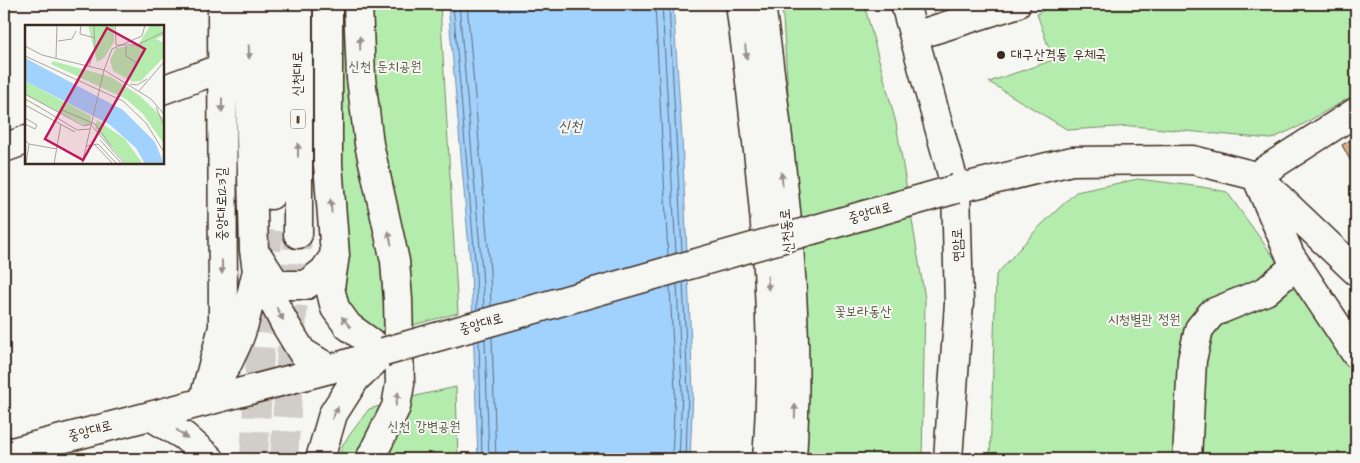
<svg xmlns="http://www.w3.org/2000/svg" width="1360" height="463" font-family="'Architects Daughter','Poor Story',sans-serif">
<rect width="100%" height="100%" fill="#f6f6f2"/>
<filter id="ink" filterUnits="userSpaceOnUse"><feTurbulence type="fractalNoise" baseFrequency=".02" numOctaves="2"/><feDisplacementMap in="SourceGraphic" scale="10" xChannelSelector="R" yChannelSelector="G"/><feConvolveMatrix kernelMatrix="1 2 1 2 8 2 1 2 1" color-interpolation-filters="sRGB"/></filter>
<g filter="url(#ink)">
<path fill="#b4ecae" stroke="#788b66" d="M320,4H440L458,313L398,329L379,336L342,318Z
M782,4H864L896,123L925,299L922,459H799L802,297Z
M1056,4H1356V94L1300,126L1271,139L1132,126L1068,130L989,82L1053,60L1037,14Z
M1138,179L1202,187L1227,192L1356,372V459H990L996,275L1038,228L1076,192Z
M456,387L458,459H338L343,444L369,409L420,395Z"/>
<path fill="#a1d1fd" stroke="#788ea4" d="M448,4H673L682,139L693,392L690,459H478L471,272Z"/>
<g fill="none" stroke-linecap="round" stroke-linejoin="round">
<path stroke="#646d77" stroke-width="1" d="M453,4L476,271L477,310
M459,4L482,271L484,308
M467,4L490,270L491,306
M655,4L668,255
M662,4L676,253
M669,4L682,251
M683,282L688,391L686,459
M677,284L682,391L679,459
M670,286L675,391L672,459
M492,337L496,459
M485,339L489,459
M479,341L482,459"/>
</g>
<path fill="#d8b089" stroke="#3b2a1e" d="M1356,137V171L1342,145Z"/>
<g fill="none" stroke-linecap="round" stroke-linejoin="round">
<path stroke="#d1cdc8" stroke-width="28" stroke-dasharray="28 14" stroke-linecap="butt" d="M254,459L265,267L270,230
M284,459L298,234"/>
<defs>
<path id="minor" d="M358,4L361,78L369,144L395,261L398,300L400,384L396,407L370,459
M914,36L1016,4
M162,90L222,68
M1356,112L1256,176L1290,255L1356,354
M4,148L26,140
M956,189L1072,161L1193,160L1256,176L1356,271
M205,395L223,327L222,4
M1187,459L1192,360L1199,329L1212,313L1266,291L1296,265"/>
<path id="major" d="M740,4C760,155 779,307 767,459
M761,4C781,154 802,307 792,459
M905,4L956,189L959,303L948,459
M150,416L184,436L210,459
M4,454L330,369L384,352
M320,459L333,414L356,378L381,355"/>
<path id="highway" d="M250,4L248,24L254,250L257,271L285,324L302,352L330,369
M328,4V164L335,255L330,288L335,308L348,326L384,352
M271,195L273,4
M298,234V4
M260,259L274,281L284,285H306L324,271L335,255
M203,401C215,384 226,369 234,350C246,326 250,297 257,271"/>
</defs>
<use href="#minor" stroke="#3b2a1e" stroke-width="31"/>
<use href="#major" stroke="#3b2a1e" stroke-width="31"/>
<use href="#highway" stroke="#3b2a1e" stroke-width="31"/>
<use href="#minor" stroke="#f6f6f2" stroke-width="28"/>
<use href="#major" stroke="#f6f6f2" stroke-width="28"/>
<use href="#highway" stroke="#f6f6f2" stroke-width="28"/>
<defs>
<path id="major-bridge" d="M384,352L956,189"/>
</defs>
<use href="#major-bridge" stroke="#3b2a1e" stroke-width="31" stroke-linecap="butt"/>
<use href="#major-bridge" stroke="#f6f6f2" stroke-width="28"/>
</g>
<defs><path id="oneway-solid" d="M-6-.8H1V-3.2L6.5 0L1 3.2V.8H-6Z" transform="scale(1.25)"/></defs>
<g fill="#989088">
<use href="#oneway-solid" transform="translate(360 43) rotate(-92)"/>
<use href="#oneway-solid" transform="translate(249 52) rotate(88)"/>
<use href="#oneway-solid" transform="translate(746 52) rotate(83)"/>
<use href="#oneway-solid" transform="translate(222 105) rotate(90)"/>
<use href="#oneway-solid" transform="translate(298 150) rotate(-90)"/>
<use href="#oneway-solid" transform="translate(782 179) rotate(-95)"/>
<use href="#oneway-solid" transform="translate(331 206) rotate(-95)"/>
<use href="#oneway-solid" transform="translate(390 238) rotate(-102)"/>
<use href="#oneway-solid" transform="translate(222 267) rotate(90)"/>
<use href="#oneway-solid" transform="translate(768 283) rotate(87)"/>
<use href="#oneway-solid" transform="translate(280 314) rotate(62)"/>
<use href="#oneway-solid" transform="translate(346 322) rotate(-130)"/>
<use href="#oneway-solid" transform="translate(397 399) rotate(-79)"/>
<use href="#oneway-solid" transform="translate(795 411) rotate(-89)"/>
<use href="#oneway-solid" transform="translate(335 413) rotate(-64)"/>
<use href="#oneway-solid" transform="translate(182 434) rotate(38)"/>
</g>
</g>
<circle fill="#3b2a1e" stroke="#f6f6f2" stroke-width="2" cx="1001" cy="55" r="5"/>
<g text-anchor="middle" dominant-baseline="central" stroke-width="4" stroke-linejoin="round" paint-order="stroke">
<rect fill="#f6f6f2" stroke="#73675e" stroke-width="1" x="290.5" y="109.5" width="15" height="19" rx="4"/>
<g font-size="12" font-weight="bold" fill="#3b2a1e">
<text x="298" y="119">11</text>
</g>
<g font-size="14" fill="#3b2a1e" stroke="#f6f6f2" text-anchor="start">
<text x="1011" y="55">대구산격동 우체국</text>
</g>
<g font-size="14" fill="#595a42" stroke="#f6f6f2">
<text x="385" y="67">신천 둔치공원</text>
<text x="863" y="312">꽃보라동산</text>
<text x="1144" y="320">시청별관 정원</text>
<text x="424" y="427">신천 강변공원</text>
</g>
<g font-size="14" fill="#3b2a1e" stroke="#f6f6f2">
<text transform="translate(298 74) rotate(-90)">신천대로</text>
<text transform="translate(222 204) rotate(-90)">중앙대로123길</text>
<text transform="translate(870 213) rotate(-16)">중앙대로</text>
<text transform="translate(787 231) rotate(-95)">신천동로</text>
<text transform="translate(958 245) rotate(-92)">연암로</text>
<text transform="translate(481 324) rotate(-16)">중앙대로</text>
<text transform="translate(90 431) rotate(-15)">중앙대로</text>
</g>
<g font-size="15" font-style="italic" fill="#545456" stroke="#f6f6f2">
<text x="570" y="126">신천</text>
</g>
</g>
<g transform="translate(25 25)">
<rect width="139" height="139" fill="#f6f6f2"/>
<path d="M63,0H89V17L79,33L72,37ZM135,0L139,10L131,14L139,18V32L116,56L108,57L88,46L85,35L91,23L113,20L125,1ZM28,36L86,52L115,71L139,94V119L118,89L101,74L26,39ZM0,56L66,91L65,99L62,101L0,70ZM72,95L100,114L118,139H101L70,103Z" fill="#b4ecae"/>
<path d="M0,33L98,85L130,117L139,139H120L111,123L84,99L0,56Z" fill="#a1d1fd"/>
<path fill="none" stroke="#aba49d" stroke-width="1" d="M56,0L55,9L70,13M90,0L91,20H112L139,7M33,16L47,14L51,6M0,21L17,30L79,45L126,74L139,89M101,21V31L112,38M0,31L98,76L121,98L139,127M31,33L32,0M64,41L70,24L69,0M79,45L87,24L117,11L120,0M105,59L112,60L122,54M114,66L139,37M0,69L59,101L66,99M0,74L14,82M0,80L50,107M11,80L52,105L65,104M131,82L139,101M35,84L70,99L86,121M0,93L12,100L10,104L0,99M66,100L99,138M0,115L4,119L1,139M75,115L97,139M4,119L32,124M70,120L88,139M61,121L73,119L92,139M29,139L36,99M57,139L79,45"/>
<path fill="#c2185b" fill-opacity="0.15" stroke="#c2185b" stroke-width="2.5" d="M82,3L120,24L58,135L20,114Z"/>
<rect width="139" height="139" fill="none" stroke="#3b2a1e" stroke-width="2.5"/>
</g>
<rect width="1360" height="463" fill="none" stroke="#f6f6f2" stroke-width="20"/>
<rect x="10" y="10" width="1340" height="443" fill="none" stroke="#3b2a1e" stroke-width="2" filter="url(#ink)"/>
</svg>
